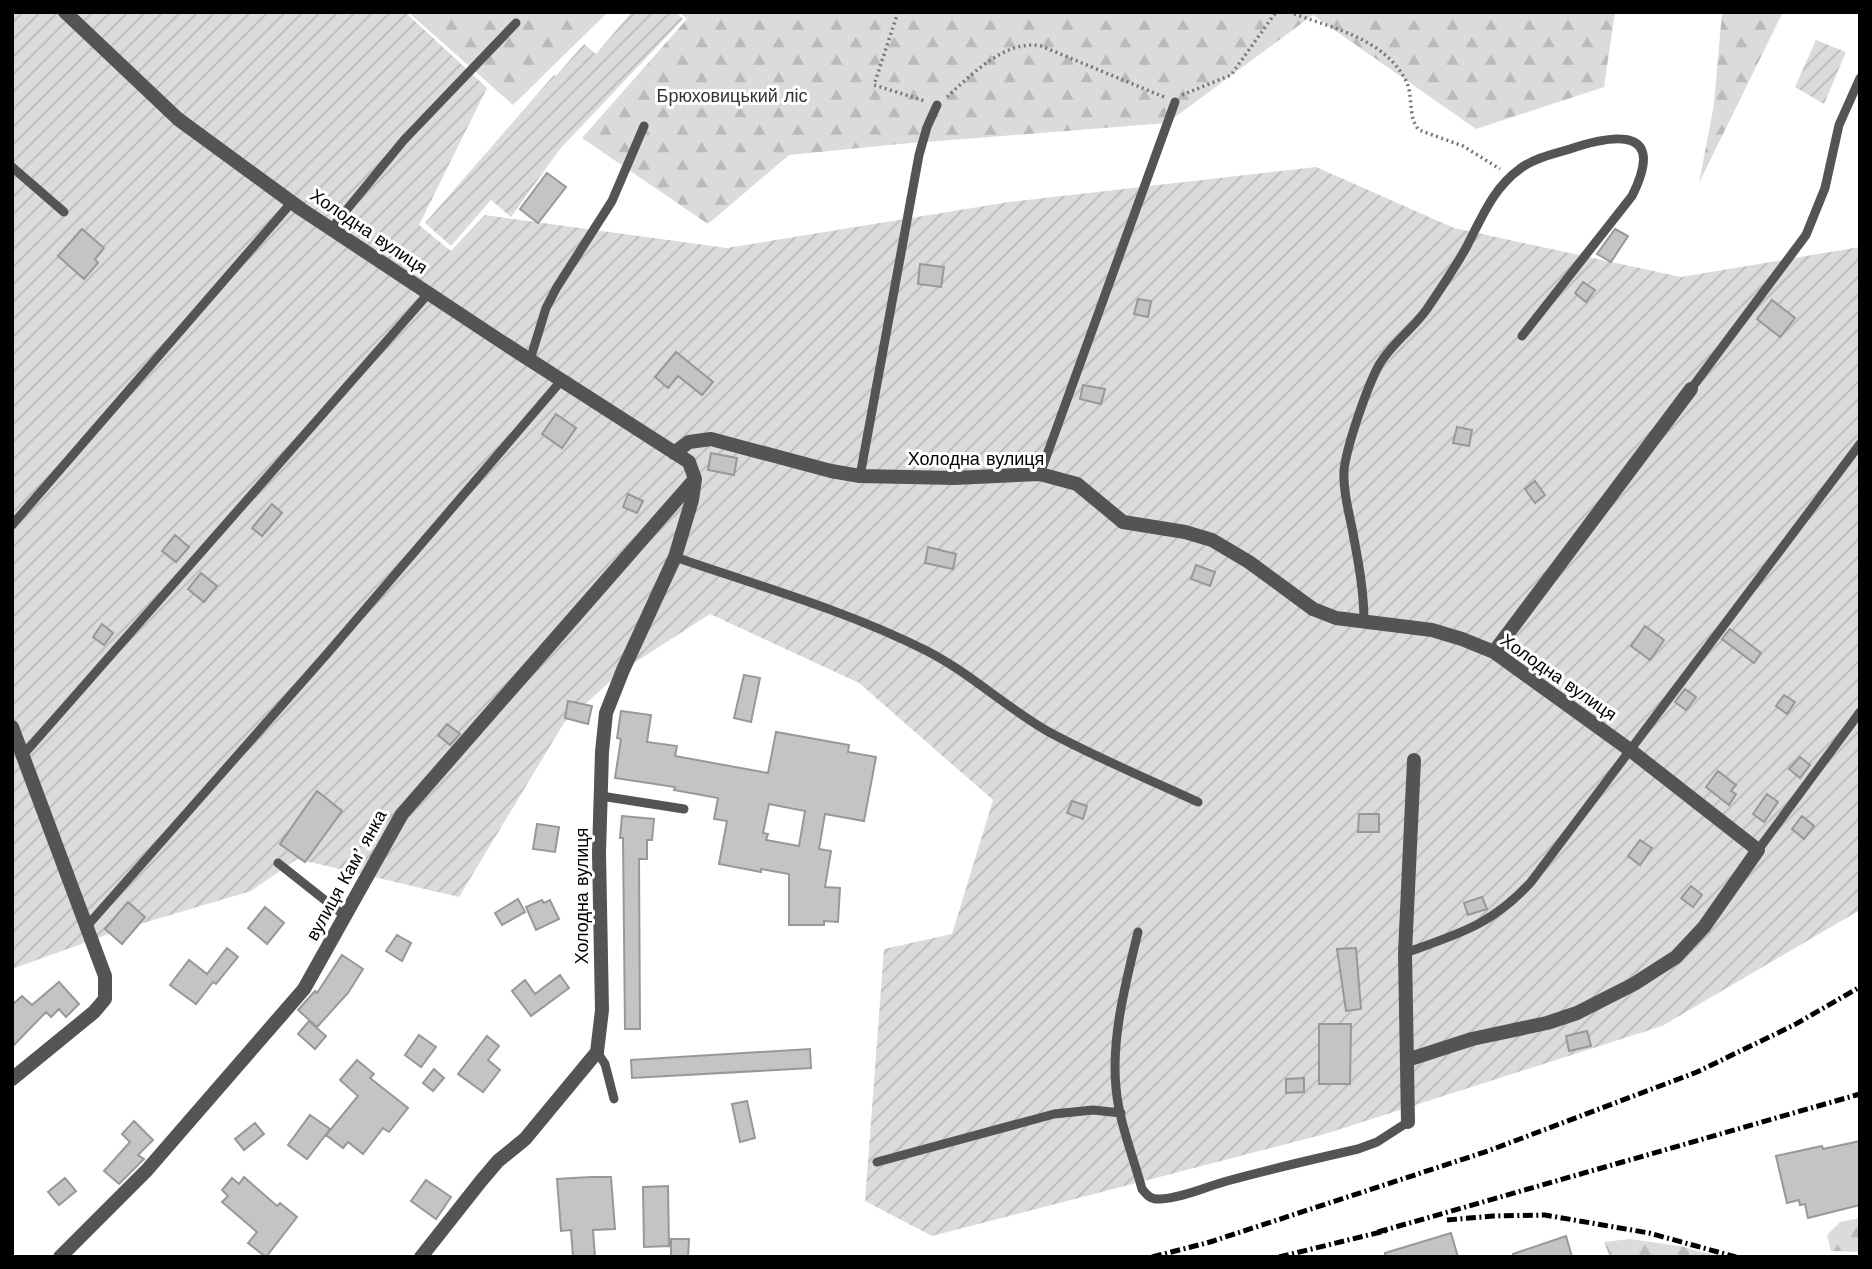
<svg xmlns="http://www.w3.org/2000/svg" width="1872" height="1269" font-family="'Work Sans',sans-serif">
<defs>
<pattern id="forest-firs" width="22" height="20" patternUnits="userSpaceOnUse" patternTransform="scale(1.75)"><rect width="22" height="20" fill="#dbdbdb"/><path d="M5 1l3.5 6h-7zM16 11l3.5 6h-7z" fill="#bababa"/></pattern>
<pattern id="garden-furrows" width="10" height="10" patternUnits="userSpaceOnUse" patternTransform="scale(1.75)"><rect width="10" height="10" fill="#dbdbdb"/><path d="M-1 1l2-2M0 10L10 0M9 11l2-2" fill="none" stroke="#bababa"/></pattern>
</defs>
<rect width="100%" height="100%" fill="#fff"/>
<path fill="url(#forest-firs)" d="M408,12H608L513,105Z
M679,12H1615L1604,87L1476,129L1313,15L1167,123L900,144L789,155L708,224L582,138L687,19Z
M1722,12H1783L1699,183L1714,104Z
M1860,1218V1252L1831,1251L1827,1235L1840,1222Z
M1629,1239L1680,1246L1721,1257H1610L1604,1242Z"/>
<path fill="url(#garden-furrows)" d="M12,12H405L487,88L419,225L451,251L485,215L727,248L1009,202L1316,167L1454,228L1681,277L1860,247V910L1662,1026L1325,1134L932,1236L865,1201L884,949L952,934L993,800L859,683L710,614L623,670L564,723L459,897L297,859L251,891L120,930L12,969Z
M632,12H676L683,19L560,149L511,217L491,200L451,246L425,223L554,75L556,76L584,44L596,54Z
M1816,40L1846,52L1824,104L1795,87Z"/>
<path fill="#c4c4c4" stroke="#989898" stroke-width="2" fill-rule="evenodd" d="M547,173L566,187L538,223L520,209Z
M82,229L104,248L95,259L98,263L84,279L58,256Z
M1615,229L1628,236L1611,262L1597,254Z
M920,264L944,267L941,287L918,284Z
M1583,282L1595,290L1586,302L1575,293Z
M1138,299L1151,301L1148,317L1134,314Z
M1772,300L1795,318L1780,337L1757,319Z
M676,352L713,382L702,395L678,376L668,388L655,377Z
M1083,385L1105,389L1101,404L1080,399Z
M556,414L576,428L562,448L542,434Z
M1457,427L1472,430L1469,446L1453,443Z
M711,453L737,458L734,475L708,470Z
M1535,481L1545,495L1535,503L1525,489Z
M628,494L643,501L637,513L623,507Z
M272,504L282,513L262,536L252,528Z
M175,535L189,547L176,562L162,551Z
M928,547L956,554L953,569L925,563Z
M1196,565L1215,572L1210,586L1191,579Z
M201,573L217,586L204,602L188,589Z
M102,624L113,633L104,645L93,637Z
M1645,626L1664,640L1650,660L1631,646Z
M1730,629L1761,653L1754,663L1722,639Z
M744,675L760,678L751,722L734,718Z
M1685,689L1696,697L1686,710L1675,702Z
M1784,695L1795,702L1787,714L1776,706Z
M568,701L592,706L588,724L565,718Z
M621,711L651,715L647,742L677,746L675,756L768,773L776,732L849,745L848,752L876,757L864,821L825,814L819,849L831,851L825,887L840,888L838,922L824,921V925H789V874L761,869V872L719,864L727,821L714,819L718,798L674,790L675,787L615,778L621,739L617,738ZM769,804L805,811L799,846L766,840L768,834L763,833Z
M447,724L460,734L450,745L438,735Z
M1800,757L1810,765L1800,778L1789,769Z
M1718,771L1736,785L1731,791L1736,794L1729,805L1706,787Z
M317,791L342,811L305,862L280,844Z
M1767,794L1778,802L1764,822L1753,814Z
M1072,801L1087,806L1083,819L1067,813Z
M1359,814H1379V832H1358Z
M622,816L654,819L652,840H647V859H639L640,1029H625L623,838H620Z
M1802,816L1814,826L1804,839L1792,829Z
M537,824L559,827L555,852L533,849Z
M1640,840L1652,848L1640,865L1628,856Z
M1691,886L1702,895L1693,907L1681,898Z
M1482,897L1487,909L1468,915L1464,903Z
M518,899L525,912L502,925L495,913Z
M542,900L544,903L550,900L559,919L536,930L526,907Z
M128,902L145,917L122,944L105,929Z
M265,907L284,923L267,944L248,928Z
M397,935L411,943L402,961L386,951Z
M227,948L238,957L216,984L213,982L196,1004L170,985L189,960L207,974Z
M1356,948L1361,1009L1346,1011L1337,949Z
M342,955L363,969L348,993L317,1027L298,1010L315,991L317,993Z
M560,975L569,988L531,1016L512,991L525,980L535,994Z
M59,982L79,1004L66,1017L59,1009L51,1017L46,1012L12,1047V1005L22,996L32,1005Z
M309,1021L326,1036L315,1049L298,1034Z
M1319,1024H1351L1350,1084H1319Z
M1587,1031L1591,1046L1569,1051L1566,1036Z
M419,1035L436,1047L421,1067L405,1055Z
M487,1036L499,1046L488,1060L500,1070L483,1092L458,1074Z
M810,1049L811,1068L632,1078L631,1060Z
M357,1060L374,1074L370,1078L408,1108L389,1132L383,1128L363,1154L348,1142L343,1148L326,1135L358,1096L340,1080Z
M434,1069L444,1078L433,1091L423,1083Z
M1304,1078V1092L1286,1093V1079Z
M747,1101L755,1138L740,1142L732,1104Z
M310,1115L330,1129L307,1159L288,1145Z
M134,1121L153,1140L138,1155L144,1159L119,1184L104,1171L130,1142L122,1134Z
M255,1123L264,1134L244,1150L235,1139Z
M1860,1141V1205L1808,1218L1805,1204L1800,1205L1799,1200L1787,1203L1776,1156L1822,1146L1823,1149Z
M244,1177L277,1206L280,1203L297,1217L266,1257L248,1243L257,1232L222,1202L228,1196L222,1190L232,1178L239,1184Z
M591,1177H611L615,1229L593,1230L595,1257H573L571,1230L561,1231L557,1179Z
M65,1178L76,1191L59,1205L48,1192Z
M426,1180L451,1197L436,1219L411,1201Z
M668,1186L669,1246L644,1247L643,1187Z
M1451,1233L1458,1257H1385V1253Z
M1566,1236L1572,1257H1513V1254Z
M671,1239H689L688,1257L671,1256Z"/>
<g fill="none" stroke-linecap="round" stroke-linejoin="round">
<path stroke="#767676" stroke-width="3.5" stroke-dasharray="2 3.5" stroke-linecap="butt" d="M898,12L874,85L925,101
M1289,12C1331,28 1386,38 1407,83C1413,97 1408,118 1419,130L1463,146L1500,169
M1182,95L1231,75L1276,12
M947,97C972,74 1006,39 1041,46L1164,97"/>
<path stroke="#545454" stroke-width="9" d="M12,167L64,212
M330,230L404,140L516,23
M530,360L546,308L557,287L612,201L644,126
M1691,389L1806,235L1825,188L1839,125L1860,78
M1040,474L1175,102
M860,476L919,155L927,127L937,105
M12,525L292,202
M675,557C759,586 845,610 925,650C969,672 1005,707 1049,732C1097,758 1148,779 1198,802
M1364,622C1364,590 1358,560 1352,528C1348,509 1343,489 1344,470C1347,445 1367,387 1379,365C1391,344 1413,329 1427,309C1441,288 1455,268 1467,246C1482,217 1493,188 1521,168C1535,158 1553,154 1570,149C1618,133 1666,128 1632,196L1522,336
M23,755L428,294
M601,796L684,809
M1758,850L1860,712
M278,863L345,916
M87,926L326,655L561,381
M1138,932C1126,982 1111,1037 1116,1088C1119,1122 1133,1156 1142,1189C1147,1195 1151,1200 1160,1199C1182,1198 1205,1187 1227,1181C1270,1169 1314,1159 1358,1149L1377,1142L1408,1122
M1405,953C1458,934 1492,925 1531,882L1860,444
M597,1052L605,1064L614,1099
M877,1162L1054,1114L1093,1110L1121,1113"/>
<path stroke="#545454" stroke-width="14" d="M65,12L178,119L301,209L502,342L689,462L695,479L692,500L675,557L623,670L606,713L602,752L599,853L602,1010L597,1052L525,1139L498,1161L481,1181L421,1257
M674,453L689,442L711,439L831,471L860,476L954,478L1040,474L1077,484L1123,522L1185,532L1212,540L1249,562L1313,609L1336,618L1432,630L1462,639L1494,652L1630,750L1758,850L1704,927L1676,957L1634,984L1577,1013L1547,1023L1472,1039L1407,1060
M1494,652L1691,389
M12,727L105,976V999L94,1012L12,1079
M1408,1122L1405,953L1414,760
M60,1257L147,1170L304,989L402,814L694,480"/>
<path stroke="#000" stroke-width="5" stroke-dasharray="10 3.5 2 3.5" stroke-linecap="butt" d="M1447,1220L1493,1216L1545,1215L1649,1233L1736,1257
M1378,1232L1860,1094
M1152,1257L1210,1242L1488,1151L1697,1072L1794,1025L1860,987
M1279,1257L1389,1230"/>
</g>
<g text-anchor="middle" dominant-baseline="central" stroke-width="6" stroke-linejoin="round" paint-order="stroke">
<g font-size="18" fill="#323232" stroke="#fff">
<text x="732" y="95">Брюховицький ліс</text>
</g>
<g font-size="18" fill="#000" stroke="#fff">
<text transform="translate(369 231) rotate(34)">Холодна вулиця</text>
<text x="976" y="458">Холодна вулиця</text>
<text transform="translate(1559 677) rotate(35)">Холодна вулиця</text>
<text transform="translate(346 875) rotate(-61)">вулиця Камʼянка</text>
<text transform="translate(581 896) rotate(-90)">Холодна вулиця</text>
</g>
</g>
<rect width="1872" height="1269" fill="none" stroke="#000000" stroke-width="28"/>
</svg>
